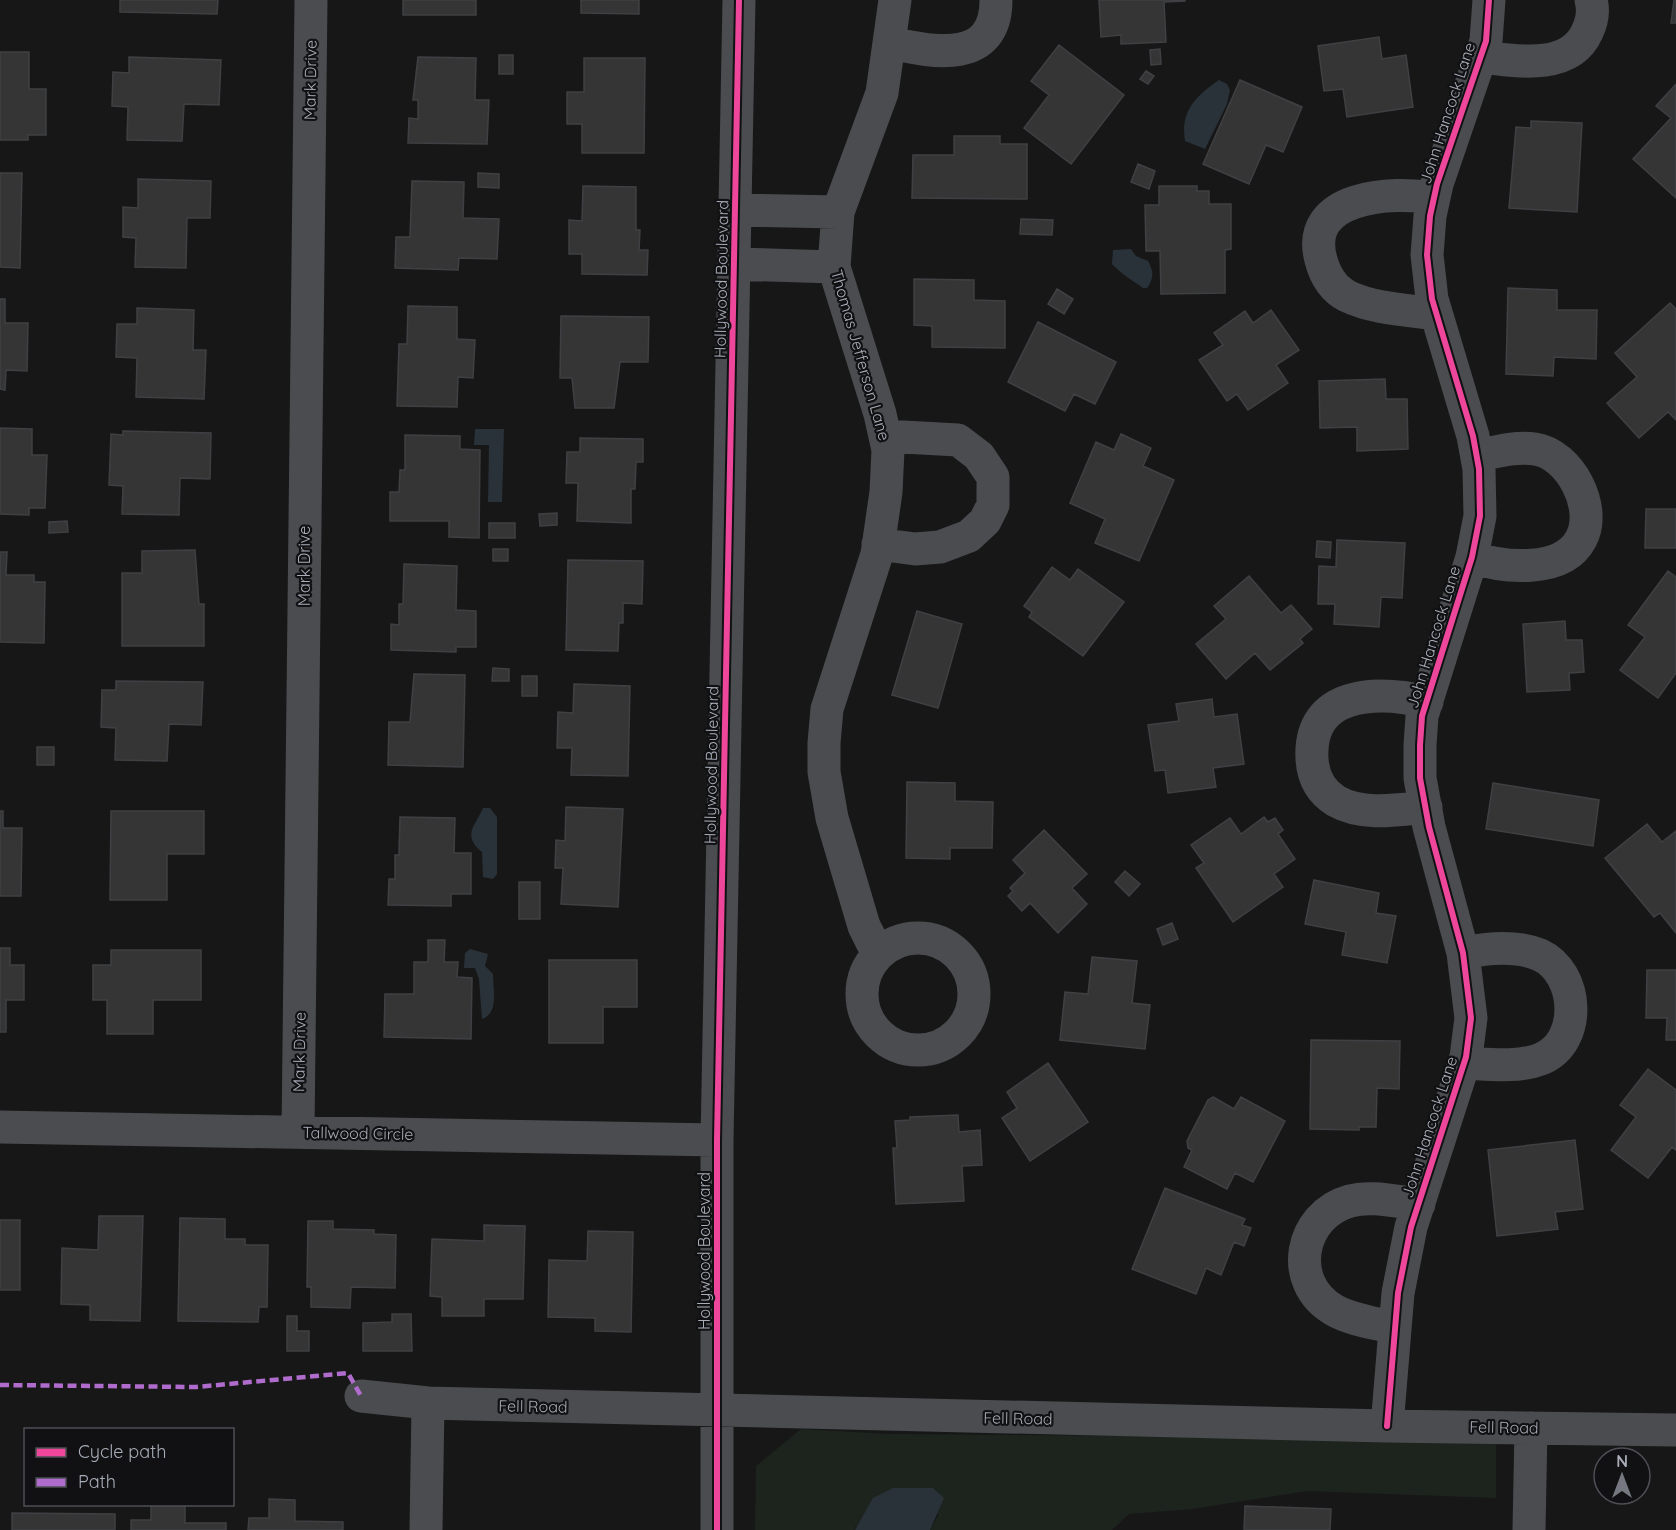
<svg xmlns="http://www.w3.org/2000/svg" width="1676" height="1530" font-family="Quicksand,sans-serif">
<rect width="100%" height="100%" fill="#171717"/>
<path fill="#1d241e" d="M801,1429L889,1434L1496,1439V1498L1307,1491L1192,1509L1129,1514L1112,1530H930L939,1514L855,1527V1530H755L756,1466Z"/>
<path fill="#2a3239" d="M1219,80L1227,84L1230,90L1227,104L1205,149L1185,141C1180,111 1196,96 1219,80Z
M1131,249L1136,256L1148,261C1154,271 1154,279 1147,288H1143C1132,280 1121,274 1112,264L1113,250Z
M475,429H504L502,502H488L489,445H474Z
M483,808H490L497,817V874L493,879L483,877L482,852C461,835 476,825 483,808Z
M470,949L488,954L485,966L493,974C493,990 499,1013 482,1019L479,979L475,968H464L465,953Z
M893,1488H933L944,1498L930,1530H855L873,1498Z"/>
<path fill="#353536" stroke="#3f4043" stroke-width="1.5" d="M120,0H218L217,14L120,12Z
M403,0H476V15H403Z
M581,0H639V14L581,13Z
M1099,0H1185V1L1164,2L1166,42L1121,44V35L1101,37Z
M1674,0H1676V23H1671Z
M1379,37L1382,59L1406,55L1413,107L1347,117L1343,89L1324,91L1318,46Z
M1059,45L1124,95L1071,164L1024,128L1049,95L1031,81Z
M1160,49L1161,64L1151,65L1150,50Z
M0,52H29V89H46V135H28V140H0Z
M499,55H513V74H499Z
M129,57L221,60L219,105L184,104L182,141L127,140L128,107L112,106L113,72L129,73Z
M418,57L476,58L475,100H489L487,144L408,143L409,118L418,119V100H413Z
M584,58H645L644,153H582V124H567V92H584Z
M1146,71L1154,76L1148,84L1140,79Z
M1240,80L1302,107L1283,152L1266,145L1249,184L1203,164Z
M1676,84V198L1633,159L1671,118L1656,106Z
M1531,121L1582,123L1577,212L1509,208L1516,127L1531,128Z
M954,136H1000V144H1027V199L912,198L913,155H954Z
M1138,164L1155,171L1149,189L1131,182Z
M0,173H22L20,268L0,267Z
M478,173L499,174V188L478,187Z
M138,179L211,181L210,218H187L186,268L135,267L136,238L123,237V207L138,208Z
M412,181L464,182L463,218L499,219L497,259L459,258L458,270L395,268L396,237H410Z
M583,186L636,187V230H640L639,250H648L647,275L582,274V254H569V220L582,221Z
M1159,186H1197V191H1209V204H1231V249L1225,250V293L1161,294L1160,251H1146L1145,205H1159Z
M1021,219L1053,220L1052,235L1020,234Z
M914,279L974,280V300L1005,301V348L932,347V326L914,325Z
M1508,288L1557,290V310H1597L1596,359L1554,357L1553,376L1506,374Z
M1057,289L1073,299L1064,314L1048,304Z
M0,299H5V323H28L27,371L6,370L5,390L0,389Z
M1670,303L1676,309V420L1668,412L1639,438L1607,403L1637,377L1615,353Z
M408,306L457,307V339L475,340L473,378L458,377L457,407L397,406L399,344H407Z
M137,308L194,310L193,350H206L204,399L136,397L137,358L116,357L117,324H137Z
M1271,310L1299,350L1276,365L1288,383L1248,410L1237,394L1227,401L1199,360L1223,345L1214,333L1245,311L1253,323Z
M561,316L649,317L648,362H620L614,408H575L572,378H560Z
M1038,322L1116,362L1095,404L1074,394L1065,411L1008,382Z
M1385,379L1386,399H1407L1408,449L1357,451V427L1320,428L1319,381Z
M0,428L32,429V455H47L45,508H29V515L0,514Z
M123,431L211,433L210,479L180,478L179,515L122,514L123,486L109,485L111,434L123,435Z
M1121,434L1151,448L1143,466L1174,480L1139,561L1095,543L1105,519L1070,503L1096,442L1114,450Z
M405,435L460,436V449L480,450L479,538L449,537V521H390V492H399L400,470H405Z
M580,438L643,439V462H636L635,489H631V523L577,521L578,483H566L567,452H580Z
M1646,509H1676V548H1645Z
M557,513V525L540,526L539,514Z
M67,521L68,532L49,533V522Z
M489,523H515V538H489Z
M1337,540L1405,543L1402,598L1381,597L1379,627L1334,624L1335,604H1318L1319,566L1336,567Z
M1317,541L1331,542L1330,558L1316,557Z
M493,549H508V561H493Z
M195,550L199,604H204V646H122V573H142V551Z
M0,552H7L6,575H34V582H45L44,643L0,642Z
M568,560L643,561L642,604L623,603V623H619L618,651L566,650Z
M404,564L457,566L456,610L476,611V647H456V652L391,650V624L399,625V604H403Z
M1052,567L1070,580L1078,569L1124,602L1083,656L1029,617L1032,612L1024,606Z
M1668,571L1676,577V673L1658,698L1620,670L1645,637L1628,625Z
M1249,576L1281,613L1291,605L1312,629L1300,639L1303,643L1270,670L1255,653L1226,679L1196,644L1226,619L1214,606Z
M917,611L962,624L938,708L892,695Z
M1565,621L1566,640H1582L1584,672L1569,673L1570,690L1527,692L1523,624Z
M493,668L509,669V681H492Z
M414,674L465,675L463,767L388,765L389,722H410Z
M522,676H537V696H522Z
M116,681L203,682L201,725L169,724L167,761L115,760L116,728L101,727L102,690H116Z
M574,684L630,686L628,776L571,775L572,748H557L558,712L573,713Z
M1212,699L1214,717L1237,714L1244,764L1213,768L1216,787L1168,793L1165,770L1155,771L1148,725L1179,721L1176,704Z
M37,747H54V765H37Z
M907,782L955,783V801L993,802L992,848H950V859L906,858Z
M1493,783L1599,800L1593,846L1486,829Z
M566,807L623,809L618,907L561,904L563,868H555L556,840L565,841Z
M0,811H3V828H22L21,896H0Z
M111,811H204V854H167V900H110Z
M400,817L455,818L454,853H471V894H451V906L388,905L389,879H395V855H399Z
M1264,817L1268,822L1275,818L1283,830L1278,834L1295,859L1274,874L1283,887L1233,922L1196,868L1204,863L1191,845L1230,818L1241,834Z
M1647,824L1662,842L1676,831V933L1660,913L1654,917L1605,858Z
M1044,830L1087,874L1072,888L1087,904L1058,933L1030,903L1022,911L1008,896L1013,891L1010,888L1025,873L1013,860Z
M1125,871L1140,884L1129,896L1115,882Z
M1314,880L1379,893L1376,913L1396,916L1387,963L1342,955L1346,932L1305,924Z
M519,882H540V919H519Z
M1172,923L1178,939L1163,945L1157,929Z
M428,940H445L444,962H458L457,977L472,978L471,1039L384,1037L385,994H414V962H428Z
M0,948H10V965H24V1000H6V1032H0Z
M111,950H201V1000H153V1034H107V1000H93V965H111Z
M1092,957L1137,961L1132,1003L1150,1005L1145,1049L1060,1040L1065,992L1088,994Z
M549,960H637V1007H603V1043H549Z
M1647,970H1676V1040H1666L1667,1018H1646Z
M1311,1040L1400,1041L1399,1089L1377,1088L1376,1127H1359V1130L1310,1129Z
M1048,1063L1088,1122L1030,1161L1002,1118L1017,1108L1007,1092Z
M1648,1069L1676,1090V1150L1672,1147L1648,1178L1611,1150L1636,1117L1620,1105Z
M1213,1097L1234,1109L1241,1097L1285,1121L1253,1182L1235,1173L1227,1189L1184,1167L1192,1150L1188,1148L1187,1141L1208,1100Z
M958,1115L959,1132L980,1130L982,1165L962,1166L964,1201L896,1204L893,1148H897L895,1121L910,1120V1117Z
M1575,1140L1583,1209L1555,1212L1558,1229L1497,1236L1488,1150Z
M1165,1188L1245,1219L1242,1225L1251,1228L1244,1246L1234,1242L1221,1275L1206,1268L1196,1294L1132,1269Z
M99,1216H143L140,1321L90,1320V1305L61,1304L62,1248L98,1250Z
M180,1218L225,1219V1239H245V1245H268L267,1307H259L258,1322L178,1321Z
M0,1220H20V1290H0Z
M308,1221H333V1229L374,1230V1234L396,1235L395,1288L351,1287L350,1308L311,1307V1287H307Z
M484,1225L525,1226L523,1299H484V1316H442V1297L430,1296L432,1239L484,1241Z
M588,1231L633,1232L631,1332L595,1331V1318L548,1317L549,1260L587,1261Z
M392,1314H411L412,1351H363V1323L392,1322Z
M287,1316H297V1331H309V1351H287Z
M269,1499L295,1500V1521L343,1522V1530H248L249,1518H269Z
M151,1504H185V1523H226V1530H131V1520H151Z
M1245,1506L1331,1509L1330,1530H1244Z
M12,1513L115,1514V1530H12Z"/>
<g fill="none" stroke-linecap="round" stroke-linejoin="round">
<path stroke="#4b4c50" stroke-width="33" d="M891,43C935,53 996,64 996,0
M1481,57C1515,61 1570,71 1587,32C1592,22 1594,11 1591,0
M1434,198C1393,191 1303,195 1321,260C1325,275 1332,288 1347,296C1374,309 1407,310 1436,314
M736,210L838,212
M735,264L834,267
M878,544L915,549L940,547L969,536L985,521L993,505V477L979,456L958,440L885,436
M1472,557C1503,568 1563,574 1581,539C1598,508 1570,454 1535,449C1516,446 1495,452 1477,456
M1426,807C1397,810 1362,816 1336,801C1320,791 1313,777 1312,759C1308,691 1377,690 1427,702
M862 994a56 56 0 1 1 112 0a56 56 0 1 1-112 0Z
M1463,953C1487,948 1517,945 1540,955C1579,973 1583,1042 1541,1059C1518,1068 1488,1064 1464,1063
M878,954L864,926L832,818L824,772V743L827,709L877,554L886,492L888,450L880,414L834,267L838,212L882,93L895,0
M0,1127L717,1140
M298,1132L311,0
M1395,1328C1376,1323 1351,1320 1334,1310C1287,1283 1299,1215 1350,1201C1371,1195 1397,1202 1419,1204
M361,1396L428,1403L1387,1426L1676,1430
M1387,1426L1398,1293L1411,1227L1466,1057L1471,1018L1463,953L1429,827L1420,778V745L1422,716L1472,557L1480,516L1479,469L1473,436L1432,299L1427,255L1430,216L1437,184L1486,41L1489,0
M426,1530L428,1403
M717,1530V1140L739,0
M1529,1530L1531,1428"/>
<path stroke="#b06ccc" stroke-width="4.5" stroke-dasharray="9 4.5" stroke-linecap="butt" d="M0,1385L196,1387L348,1373L361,1396"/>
<defs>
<path id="cycleway" d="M1387,1426L1398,1293L1411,1227L1466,1057L1471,1018L1463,953L1429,827L1420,778V745L1422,716L1472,557L1480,516L1479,469L1473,436L1432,299L1427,255L1430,216L1437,184L1486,41L1489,0
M717,1530V1140L739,0"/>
</defs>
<use href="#cycleway" stroke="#111113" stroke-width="10"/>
<use href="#cycleway" stroke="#ed469a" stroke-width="6"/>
</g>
<g text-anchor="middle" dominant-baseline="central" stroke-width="4.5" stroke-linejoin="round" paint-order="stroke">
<g font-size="16" fill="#a8adb8" stroke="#111113">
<text transform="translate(310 80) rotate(-89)">Mark Drive</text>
<text transform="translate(1447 113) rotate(-72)">John Hancock Lane</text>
<text transform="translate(721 279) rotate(-89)">Hollywood Boulevard</text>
<text transform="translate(861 355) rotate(74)">Thomas Jefferson Lane</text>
<text transform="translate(304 566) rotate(-90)">Mark Drive</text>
<text transform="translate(1433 637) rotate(-73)">John Hancock Lane</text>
<text transform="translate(711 765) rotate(-89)">Hollywood Boulevard</text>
<text transform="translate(299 1052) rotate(-89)">Mark Drive</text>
<text transform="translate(1429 1127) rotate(-72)">John Hancock Lane</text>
<text transform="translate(358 1133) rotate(1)">Tallwood Circle</text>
<text transform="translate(704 1251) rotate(-90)">Hollywood Boulevard</text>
<text transform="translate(533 1406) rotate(1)">Fell Road</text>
<text transform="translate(1018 1418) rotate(1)">Fell Road</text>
<text transform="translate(1504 1427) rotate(1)">Fell Road</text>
</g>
</g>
<rect x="24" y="1428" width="210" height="78" fill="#111113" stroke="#4d4f55" stroke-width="1.5"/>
<rect x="36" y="1448" width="30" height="9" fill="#ed469a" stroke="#4d4f55" stroke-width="1.5"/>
<text x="78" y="1458" font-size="18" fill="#a8adb8">Cycle path</text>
<rect x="36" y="1478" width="30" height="9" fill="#b06ccc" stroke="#4d4f55" stroke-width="1.5"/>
<text x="78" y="1488" font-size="18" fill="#a8adb8">Path</text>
<g transform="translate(1622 1476)"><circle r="28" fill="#111113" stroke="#4d4f55" stroke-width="1.5"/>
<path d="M0-4.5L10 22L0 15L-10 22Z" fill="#757880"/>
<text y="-9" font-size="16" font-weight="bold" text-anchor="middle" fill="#a8adb8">N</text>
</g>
</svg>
